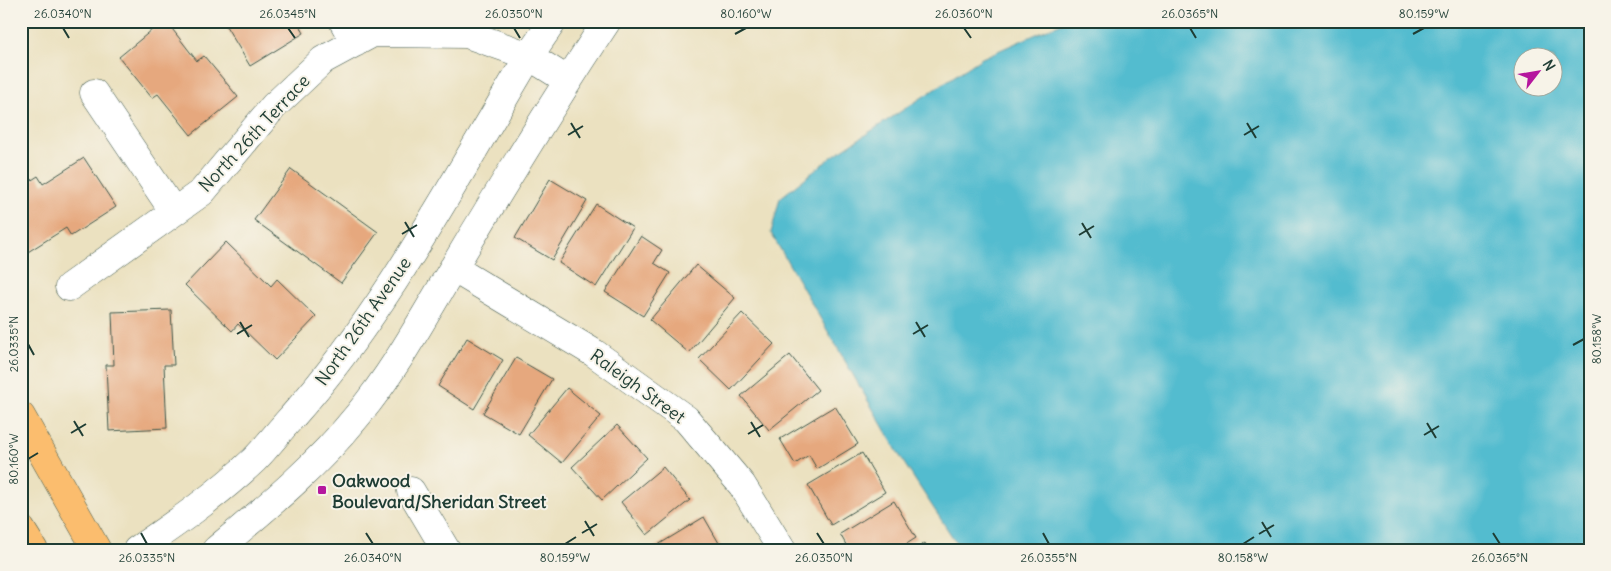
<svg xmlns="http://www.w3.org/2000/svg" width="1611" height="571" font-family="Delius,sans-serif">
<rect width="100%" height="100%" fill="#f7f3e8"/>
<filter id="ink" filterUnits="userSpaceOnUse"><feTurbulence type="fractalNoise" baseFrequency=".02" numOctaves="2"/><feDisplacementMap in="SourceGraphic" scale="10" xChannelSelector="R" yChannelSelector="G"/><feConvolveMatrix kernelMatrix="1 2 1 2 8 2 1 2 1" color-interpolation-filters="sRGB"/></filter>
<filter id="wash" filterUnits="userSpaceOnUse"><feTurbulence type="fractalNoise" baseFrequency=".0096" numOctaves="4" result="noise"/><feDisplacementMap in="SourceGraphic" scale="20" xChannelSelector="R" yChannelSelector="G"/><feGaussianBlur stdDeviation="1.12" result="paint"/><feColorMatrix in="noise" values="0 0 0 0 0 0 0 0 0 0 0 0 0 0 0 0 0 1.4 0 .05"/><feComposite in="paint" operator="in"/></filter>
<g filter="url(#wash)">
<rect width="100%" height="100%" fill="#ebe1c0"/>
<path fill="#53bccf" stroke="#397c82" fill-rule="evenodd" d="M1066,21H1590V550H961L904,463L771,233L780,198L833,156L982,58ZM1524,58H1554V88H1524Z"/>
<g id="blocks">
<path fill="#e6a87e" d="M163,21H166L197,61L204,56L238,97L191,135L158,94L152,98L119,57Z
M223,21H297L304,33L250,66Z
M84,158L116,207L71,236L66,228L23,255L21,252V187L38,176L43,184Z
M291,169L378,232L341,283L254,220Z
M550,179L587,201L552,260L515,238Z
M596,204L633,228L596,287L559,263Z
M641,236L662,250L654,263L670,273L643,316L605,292Z
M226,242L271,286L277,279L316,317L275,360L238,324L232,331L185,285Z
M696,265L735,298L689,353L650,320Z
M171,310L174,365H164L167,428L109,431L106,365H114L112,312Z
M742,313L774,344L731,390L699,359Z
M467,338L503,360L474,409L438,386Z
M790,355L818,390L769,430L741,396Z
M516,358L552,379L519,434L483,413Z
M567,388L601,416L562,463L528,435Z
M835,406L858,444L817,469L809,455L795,464L780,439Z
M617,425L647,458L602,500L572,467Z
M862,453L885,492L831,525L808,485Z
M663,467L690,500L647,535L621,502Z
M894,501L916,538L897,550H849L840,534Z
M704,517L723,550H654L653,548Z
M925,543L928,550H914Z"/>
</g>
</g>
<g filter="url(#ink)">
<use href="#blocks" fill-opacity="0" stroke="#3e5649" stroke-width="1"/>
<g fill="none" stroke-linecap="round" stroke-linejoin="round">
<defs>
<path id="minor" d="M343,21L355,43
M94,93L174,212
M453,268L594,353L686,419L742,485L782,550
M69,287L202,192L274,106L323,60L373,33L467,34L529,56L567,80
M411,491L446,550
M137,550C178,522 218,494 254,460C267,447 279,431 292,417C387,310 455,179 529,56L553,21
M216,550C266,508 317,466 358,415C396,369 424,316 455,265C504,183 554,101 607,21"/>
<path id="major" d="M21,416L97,550
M21,529L34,550"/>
</defs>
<use href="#minor" stroke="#3e5649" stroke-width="29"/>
<use href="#major" stroke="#3e5649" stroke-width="29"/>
<use href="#minor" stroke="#fff" stroke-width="28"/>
<use href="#major" stroke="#fbbd6e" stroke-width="28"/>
</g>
</g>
<path fill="none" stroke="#1f3d34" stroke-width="2" d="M63,28L69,38M288,28L295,38M514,28L520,38M964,28L971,38M1190,28L1196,38M735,34L746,28M1413,34L1424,28M571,123L580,138M1247,123L1256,138M568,135L583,126M1244,135L1259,126M405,222L414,237M1082,223L1091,238M402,234L417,225M1079,235L1094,226M240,322L249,337M916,322L925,337M237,334L252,325M913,334L928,325M28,344L34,355M1573,345L1584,339M74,421L83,436M751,422L760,437M1427,423L1436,438M71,433L86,424M748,434L763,425M1424,435L1439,426M28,459L38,453M585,521L594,536M1262,522L1271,537M141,533L147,544M366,533L373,544M582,533L597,524M817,533L824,544M1043,533L1049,544M1493,533L1500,544M1259,534L1274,525M565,544L576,537M1243,544L1254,537"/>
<rect fill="#b5179e" stroke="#f7f3e8" stroke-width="2" x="317" y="485" width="10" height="10" rx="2.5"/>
<g text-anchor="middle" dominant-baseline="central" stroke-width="4" stroke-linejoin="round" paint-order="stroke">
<g font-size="18" fill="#1f3d34" stroke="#f7f3e8">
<text transform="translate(254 133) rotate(-47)">North 26th Terrace</text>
<text transform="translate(363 321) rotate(-55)">North 26th Avenue</text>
<text transform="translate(638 386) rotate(36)">Raleigh Street</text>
</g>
<g font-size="18" font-weight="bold" fill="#1f3d34" stroke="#f7f3e8" text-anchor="start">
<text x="332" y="480">Oakwood<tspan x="332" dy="21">Boulevard/Sheridan Street</tspan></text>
</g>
</g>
<rect width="1611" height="571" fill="none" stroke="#f7f3e8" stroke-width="55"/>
<g transform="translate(1538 72) rotate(59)"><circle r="24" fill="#f7f3e8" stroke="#a1aaa0"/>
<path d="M0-4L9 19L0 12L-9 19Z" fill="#b5179e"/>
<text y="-8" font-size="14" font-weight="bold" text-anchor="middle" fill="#1f3d34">N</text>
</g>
<rect x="28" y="28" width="1556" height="516" fill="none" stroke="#1f3d34" stroke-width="2"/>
<g font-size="12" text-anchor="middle" fill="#1f3d34">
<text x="63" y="18">26.0340°N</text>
<text x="288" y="18">26.0345°N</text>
<text x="514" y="18">26.0350°N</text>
<text x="746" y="18">80.160°W</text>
<text x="964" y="18">26.0360°N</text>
<text x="1190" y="18">26.0365°N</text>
<text x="1424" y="18">80.159°W</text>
<text transform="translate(1597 339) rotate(-90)" y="4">80.158°W</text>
<text transform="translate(14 344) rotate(-90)" y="4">26.0335°N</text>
<text transform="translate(14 459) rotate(-90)" y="4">80.160°W</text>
<text x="147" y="562">26.0335°N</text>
<text x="373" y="562">26.0340°N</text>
<text x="565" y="562">80.159°W</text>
<text x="824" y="562">26.0350°N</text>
<text x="1049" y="562">26.0355°N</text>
<text x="1243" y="562">80.158°W</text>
<text x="1500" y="562">26.0365°N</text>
</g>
</svg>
